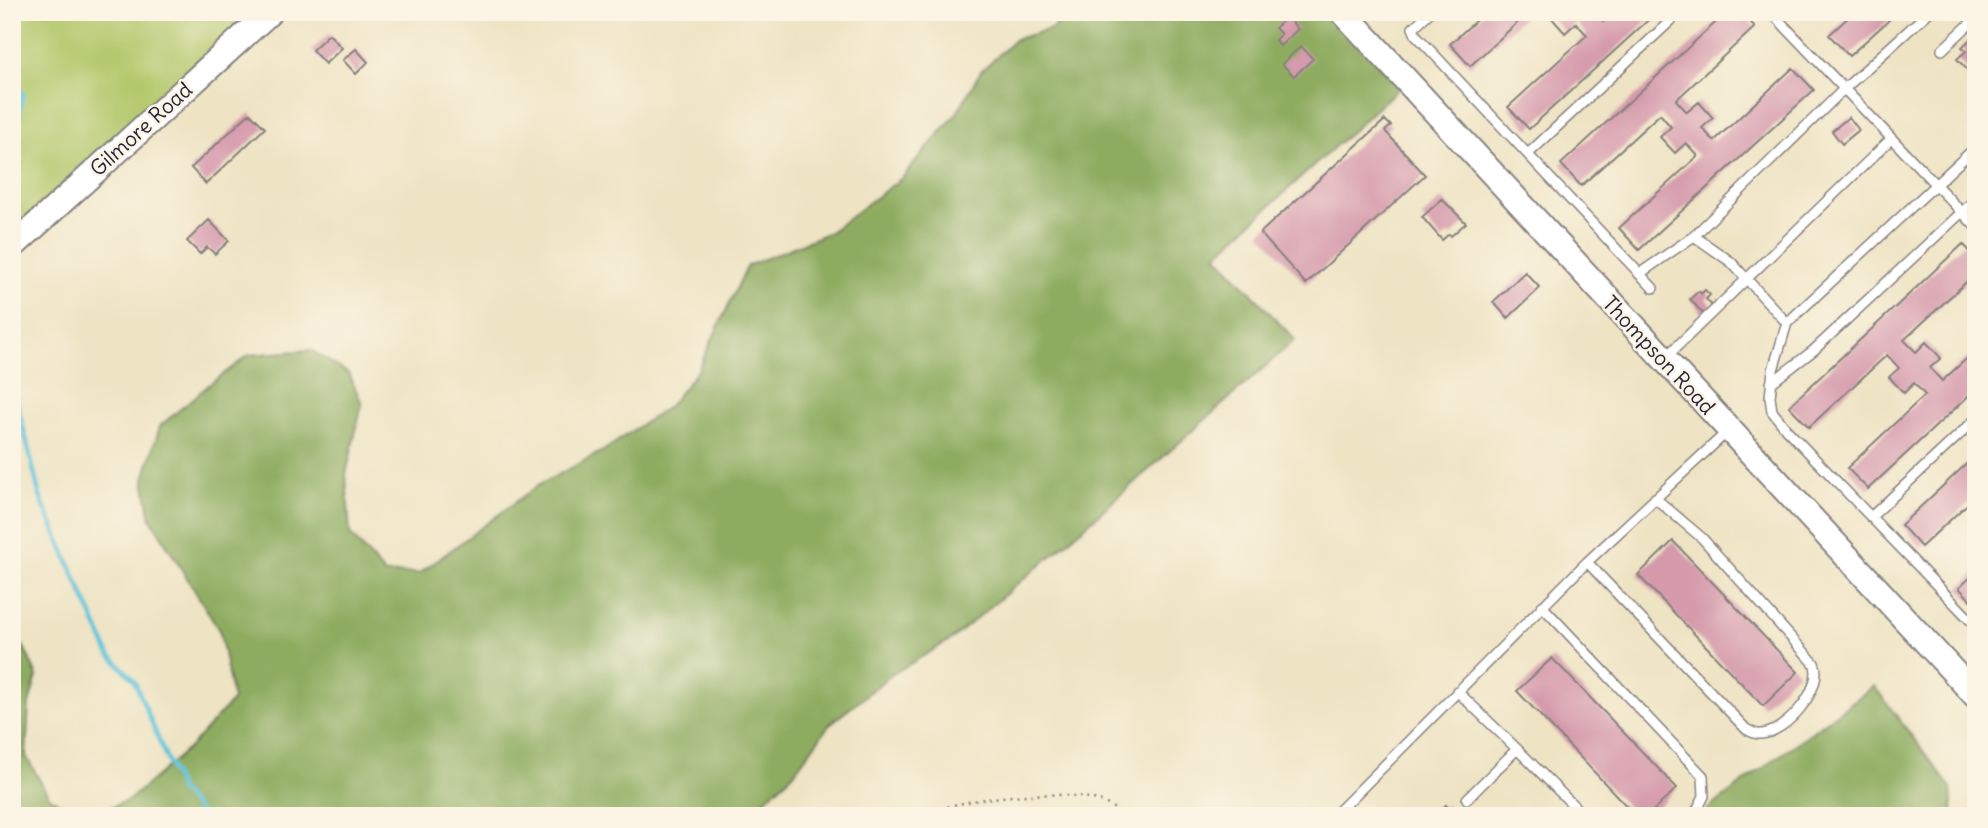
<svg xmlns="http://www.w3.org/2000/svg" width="1988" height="828" font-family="Delius,sans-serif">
<rect width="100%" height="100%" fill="#fcf5e5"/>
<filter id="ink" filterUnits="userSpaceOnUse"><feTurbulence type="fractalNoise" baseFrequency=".0143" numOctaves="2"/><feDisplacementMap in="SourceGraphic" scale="14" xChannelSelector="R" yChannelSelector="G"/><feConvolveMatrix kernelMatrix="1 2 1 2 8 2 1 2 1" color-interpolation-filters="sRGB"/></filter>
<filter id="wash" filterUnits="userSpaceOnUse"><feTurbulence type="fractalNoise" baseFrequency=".00686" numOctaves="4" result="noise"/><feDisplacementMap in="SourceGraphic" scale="28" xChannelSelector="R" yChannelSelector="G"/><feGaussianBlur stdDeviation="1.57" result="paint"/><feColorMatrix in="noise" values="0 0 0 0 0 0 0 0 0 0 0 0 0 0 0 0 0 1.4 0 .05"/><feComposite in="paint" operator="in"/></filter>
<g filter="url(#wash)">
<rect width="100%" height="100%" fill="#eee3c3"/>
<path fill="#b3c86c" stroke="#6a7554" stroke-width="2" d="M12,12H252L12,230Z"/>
<path fill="#8eac60" stroke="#58674e" stroke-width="2" d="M1071,12H1330L1400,87L1216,255L1295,340L1057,551L952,639L891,675L830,724L793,774L747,816H89L129,800L189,748L233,700L220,632L151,519L144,479L160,426L209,385L249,355L311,350L349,374L362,404L346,474L350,534L385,574L420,573L537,486L603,451L669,406L698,370L747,266L830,232L903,177L957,113L981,71L1016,39L1051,29Z
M12,634L24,647L37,676L29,704L26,756L48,795L75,816H12Z
M1874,686L1951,788L1953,816H1703L1708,809Z"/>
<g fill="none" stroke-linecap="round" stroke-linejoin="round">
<path stroke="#5ec3db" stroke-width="4.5" d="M12,81L23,93L18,122L12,135
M12,381L40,497L109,654L134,680L180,791L203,816"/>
</g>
<g id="blocks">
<path fill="#d59aac" d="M1485,12H1529L1470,66L1450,44Z
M1554,12H1595L1603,21L1612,12H1657L1529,129L1508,107L1587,35L1576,23L1565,33L1550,16Z
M1727,12H1741L1755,27L1676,100L1687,112L1699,102L1713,118L1702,128L1714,141L1793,68L1814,90L1639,250L1619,228L1698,156L1686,143L1675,153L1660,137L1671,127L1660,114L1581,186L1561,164Z
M1854,12H1898L1849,56L1829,35Z
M1287,17L1298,29L1280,46L1275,40L1281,34L1275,28Z
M329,34L342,48L325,64L312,50Z
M1976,34V73L1973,76L1957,59L1966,51L1962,47Z
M1301,46L1313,59L1294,76L1282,64Z
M356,49L368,62L356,74L343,60Z
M250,113L265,128L206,184L191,168Z
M1849,117L1859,130L1842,144L1832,131Z
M1385,120L1391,126L1385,131L1425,175L1306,284L1260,233Z
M1442,199L1466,223L1451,236L1449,234L1442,240L1422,217Z
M209,220L229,241L215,254L207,247L200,254L187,241Z
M1963,244L1976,258V273L1904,340L1916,352L1926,342L1941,358L1930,368L1942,381L1976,350V389L1868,489L1847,468L1925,395L1914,383L1904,393L1889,377L1899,368L1887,355L1809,427L1789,406Z
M1525,272L1540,288L1508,318L1493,302Z
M1705,290L1710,295L1706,299L1714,308L1705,316L1690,299L1699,291L1701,294Z
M1976,455V496L1921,547L1901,525Z
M1673,541L1798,672L1763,706L1638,575Z
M1976,572V606L1959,588Z
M1552,658L1677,788L1648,816H1636L1517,691Z
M1446,805L1456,816H1434Z"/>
</g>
</g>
<g filter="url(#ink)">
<use href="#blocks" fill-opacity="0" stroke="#88827f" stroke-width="2"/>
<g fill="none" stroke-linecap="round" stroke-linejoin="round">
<defs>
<path id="lane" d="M1430,12L1413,28L1416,35L1653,288
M1771,12L1976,227
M1942,50L1976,18
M1976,147L1787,323L1773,370L1770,397L1772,411L1786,429L1976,626
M1529,153L1680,12
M1694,236L1731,262L1787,323
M1639,274L1694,236L1843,90L1929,12
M1665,358L1890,140
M1771,383L1814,350L1976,199
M1871,517L1976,419
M1587,562L1746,729C1750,731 1756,735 1761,734C1786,733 1825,687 1814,663L1702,538L1655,498
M1542,606L1703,776L1704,796L1694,816
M1457,691L1517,749L1467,799
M1517,749L1584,816
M1334,816L1587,562L1728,431"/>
<path id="secondary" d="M1343,12L1976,696
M12,247L270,12"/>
</defs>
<use href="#lane" stroke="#88827f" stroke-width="12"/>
<use href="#secondary" stroke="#88827f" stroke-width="28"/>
<path stroke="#88827f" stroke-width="2.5" stroke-dasharray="2 5" stroke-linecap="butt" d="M921,816C961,797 1055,788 1097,800C1107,803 1117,811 1126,816"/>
<use href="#lane" stroke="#fff" stroke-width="9"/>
<use href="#secondary" stroke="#fff" stroke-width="24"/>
</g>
</g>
<g text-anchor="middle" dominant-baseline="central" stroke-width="5" stroke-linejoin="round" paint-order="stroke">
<g font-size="21" fill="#22223b" stroke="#fcf5e5">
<text transform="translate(141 129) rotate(-42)">Gilmore Road</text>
<text transform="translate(1659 355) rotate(47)">Thompson Road</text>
</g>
</g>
<rect width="1988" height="828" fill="none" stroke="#fcf5e5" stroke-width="42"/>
</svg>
